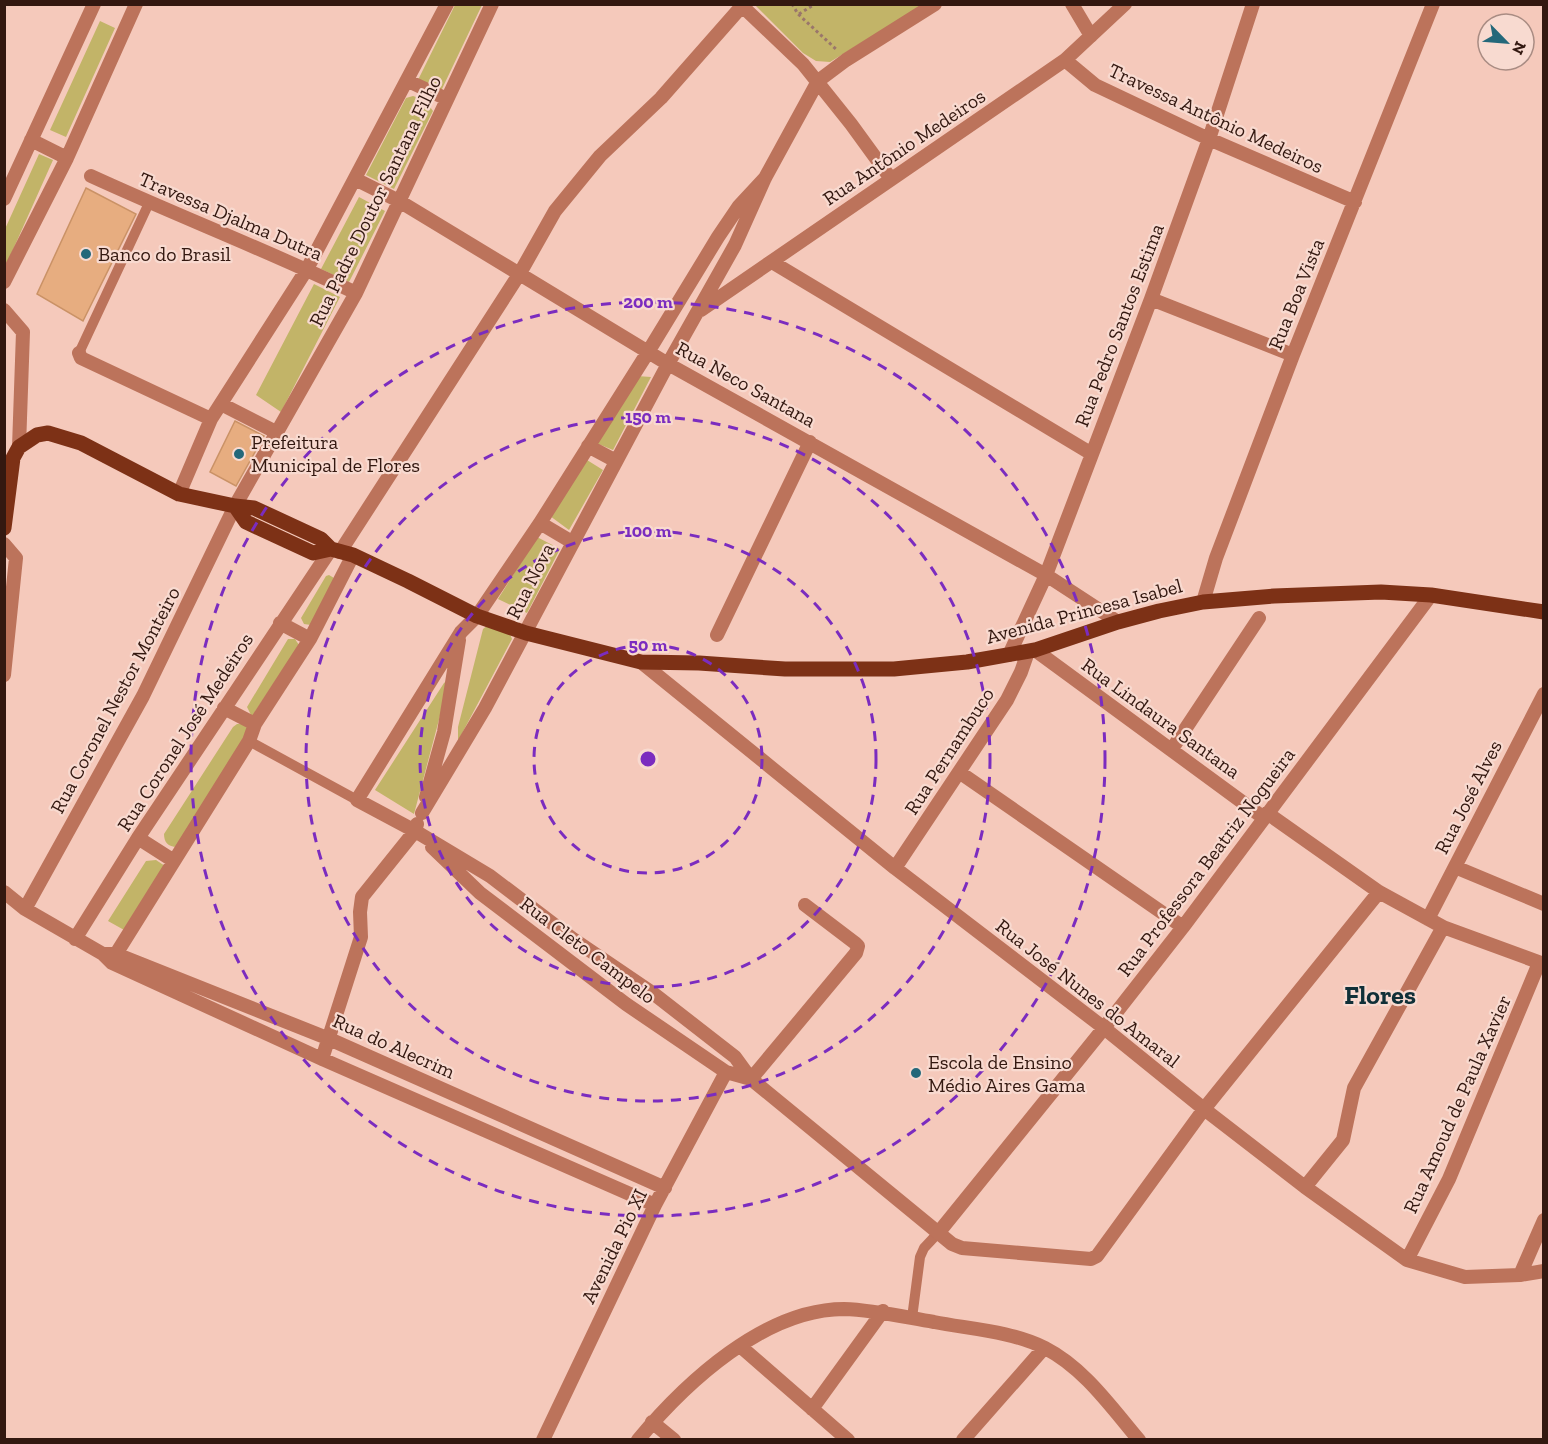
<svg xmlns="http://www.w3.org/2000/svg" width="1548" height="1444" font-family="'Zilla Slab',serif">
<rect width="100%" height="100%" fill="#f5c9bb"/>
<path fill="#c2b468" d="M455,5H482L441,91L418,80Z
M755,5H923L830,62L816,61L803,53Z
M100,21L115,28L66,137L50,130Z
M413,96L425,100L433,111L394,189L366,175L406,98Z
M39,154L53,160L7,263L5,261V229Z
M359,197L385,211L349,282L321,269Z
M314,284L340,297L281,412L256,395Z
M637,376L651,377L613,450L596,443Z
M587,460L603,470L569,530L550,516Z
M537,537L560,549L527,613L498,599Z
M329,575L334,578L311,625L304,624L301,618L326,576Z
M488,625L510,634L512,639L458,741V727L483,629Z
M288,639H295L299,645L253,715H251L247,707Z
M450,678L414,814L375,790L444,683Z
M237,724H243L247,727L248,733L177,847C168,847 164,842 164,834L233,727Z
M156,860L165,866L133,935L108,921L146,861Z"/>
<path fill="#e7ad80" stroke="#ca9266" stroke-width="1.5" d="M86,188L136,214L83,321L37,294Z
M235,421L264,436L236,486L210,472Z"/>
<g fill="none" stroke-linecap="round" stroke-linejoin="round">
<path stroke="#9a766b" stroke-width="3" stroke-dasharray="3 3" stroke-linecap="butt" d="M792,4L798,14L837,50
M799,14L815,4"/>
<path stroke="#bc735b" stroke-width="10" d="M79,353L149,203
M249,741L357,800
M912,1318L920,1257L924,1248L939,1232"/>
<path stroke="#bc735b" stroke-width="14" d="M740,4L803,64L851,124L891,179
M1072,4L1091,36
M1065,60L1095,85L1209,139L1355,202
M408,81L447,99
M31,140L67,158
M91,176C178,216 269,251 356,293
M765,178L739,206L718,237L648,352L540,523L477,616L461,632L357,800L415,831L490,876L573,939L654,994L735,1057L751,1079L952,1244L962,1248L1091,1259L1097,1256L1204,1109L1379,892
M355,179L399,201L668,364L1046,575L1118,622
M4,199L94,4
M772,262L1092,454
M4,282L67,158L136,4
M1151,299L1293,355
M4,310L23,332L19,447
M701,310L1065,60L1125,4
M79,353L81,358L211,419
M221,404L276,432
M588,446L616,461
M179,494L211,419L307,269L447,4
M540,523L572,542
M4,544L16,558L4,675
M340,552L520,273L555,211L600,156L661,98L742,6
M1203,602L1216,558L1293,355L1433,4
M280,623L310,639
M717,635L810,442
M1035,650L1264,818
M1009,655L1046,575L1151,299L1209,139L1253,4
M641,662L895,868L1104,1028L1204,1109L1305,1187L1407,1260L1465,1277L1520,1275L1544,1271
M224,708L255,724
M1172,749L1259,618
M959,772L1183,927
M426,797L444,732L459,640
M422,813L485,708L668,364L735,245L765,178L818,81L846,60L935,4
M1267,813L1379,892L1443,927L1544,964
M138,838L174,861
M432,847L480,893L626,1004L726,1072L751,1079
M1455,867L1544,904
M895,868L1007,700L1021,672L1028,652
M4,892L25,909L103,954L112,963L322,1059L655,1205
M25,909L143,696L235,506L356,293L492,4
M1428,919L1544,694
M75,939L138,838L331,549
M103,954H116L327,1038L665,1188
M116,954L249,741L255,724L310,639L353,555
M322,1059L361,937L360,912L362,897L415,831L417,824
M751,1079L856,953L858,946L855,943L805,905
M1305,1187L1343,1140L1354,1088L1443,927
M939,1232L1104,1028L1183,927L1431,595
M1407,1260L1449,1179L1539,963
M1520,1275L1544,1220
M740,1346L848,1440
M812,1409L883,1311
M652,1422L674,1440
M543,1440L655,1205L726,1072
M638,1440C686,1382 765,1309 844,1309C875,1310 904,1317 934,1322C970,1329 1011,1331 1045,1348C1084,1368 1111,1407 1139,1440
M963,1440L1044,1348"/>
<path stroke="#7d3116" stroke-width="15" d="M235,506L246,522L313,553L331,549L353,555L408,581L477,616L526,633L641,662L699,663L785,669H894L967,662L1035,650L1118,622L1159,611L1203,602L1274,596L1381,592L1431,595L1544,612
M4,528L13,458L19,447L37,435L48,433L81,443L179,494L235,506L254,508L321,539L331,549"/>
</g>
<g fill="none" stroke="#7b2cbf" stroke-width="3" stroke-dasharray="10 8">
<circle cx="648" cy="759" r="114"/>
<circle cx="648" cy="759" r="228"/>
<circle cx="648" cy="759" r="342"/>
<circle cx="648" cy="759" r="457"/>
</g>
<g fill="#24687a" stroke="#f8dad0" stroke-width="2">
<circle cx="86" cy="254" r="6"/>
<circle cx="239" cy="454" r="6"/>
<circle cx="916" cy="1073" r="6"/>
</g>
<g text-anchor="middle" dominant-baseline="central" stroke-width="4.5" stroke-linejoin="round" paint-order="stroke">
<g font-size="20" fill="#331810" stroke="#f8dad0">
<text transform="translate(1216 118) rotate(25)">Travessa Antônio Medeiros</text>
<text transform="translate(904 147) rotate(-34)">Rua Antônio Medeiros</text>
<text transform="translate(375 201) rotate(-64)">Rua Padre Doutor Santana Filho</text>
<text transform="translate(231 216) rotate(23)">Travessa Djalma Dutra</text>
<text transform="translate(1296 294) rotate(-68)">Rua Boa Vista</text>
<text transform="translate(1119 325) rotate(-69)">Rua Pedro Santos Estima</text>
<text transform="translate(746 384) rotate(29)">Rua Neco Santana</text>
<text transform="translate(530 581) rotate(-63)">Rua Nova</text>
<text transform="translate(1084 611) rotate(-15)">Avenida Princesa Isabel</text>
<text transform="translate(115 700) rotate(-62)">Rua Coronel Nestor Monteiro</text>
<text transform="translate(1161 718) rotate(36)">Rua Lindaura Santana</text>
<text transform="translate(185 732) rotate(-57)">Rua Coronel José Medeiros</text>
<text transform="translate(949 751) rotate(-57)">Rua Pernambuco</text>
<text transform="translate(1468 797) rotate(-63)">Rua José Alves</text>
<text transform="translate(1206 862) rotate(-53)">Rua Professora Beatriz Nogueira</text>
<text transform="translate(588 950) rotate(37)">Rua Cleto Campelo</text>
<text transform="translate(1088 993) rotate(38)">Rua José Nunes do Amaral</text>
<text transform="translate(394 1046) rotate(24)">Rua do Alecrim</text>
<text transform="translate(1457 1104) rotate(-66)">Rua Amoud de Paula Xavier</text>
<text transform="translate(614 1246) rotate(-64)">Avenida Pio XI</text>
</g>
<g font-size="20" fill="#331810" stroke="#f8dad0" text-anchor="start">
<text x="98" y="254">Banco do Brasil</text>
<text x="251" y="442">Prefeitura<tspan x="251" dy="23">Municipal de Flores</tspan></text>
<text x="928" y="1062">Escola de Ensino<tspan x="928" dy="23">Médio Aires Gama</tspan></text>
</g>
<g font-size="26" font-weight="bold" fill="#103038" stroke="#f8dad0">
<text x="1380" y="995">Flores</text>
</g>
</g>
<circle cx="648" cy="759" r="9" fill="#7b2cbf" stroke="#f8dad0" stroke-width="3"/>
<g font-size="18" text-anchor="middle" font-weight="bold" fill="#7b2cbf" stroke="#f8dad0" stroke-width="4.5" stroke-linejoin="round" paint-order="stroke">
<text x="648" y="308">200 m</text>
<text x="648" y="423">150 m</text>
<text x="648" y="537">100 m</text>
<text x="648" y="651">50 m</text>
</g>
<rect width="1548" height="1444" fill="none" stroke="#331810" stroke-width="12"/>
<g transform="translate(1506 42) rotate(115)"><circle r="28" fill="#f8dad0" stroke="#a98c83" stroke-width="1.5"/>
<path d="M0-4.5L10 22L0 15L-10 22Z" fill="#24687a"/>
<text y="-9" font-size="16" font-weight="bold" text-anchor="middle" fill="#331810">N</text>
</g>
</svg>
